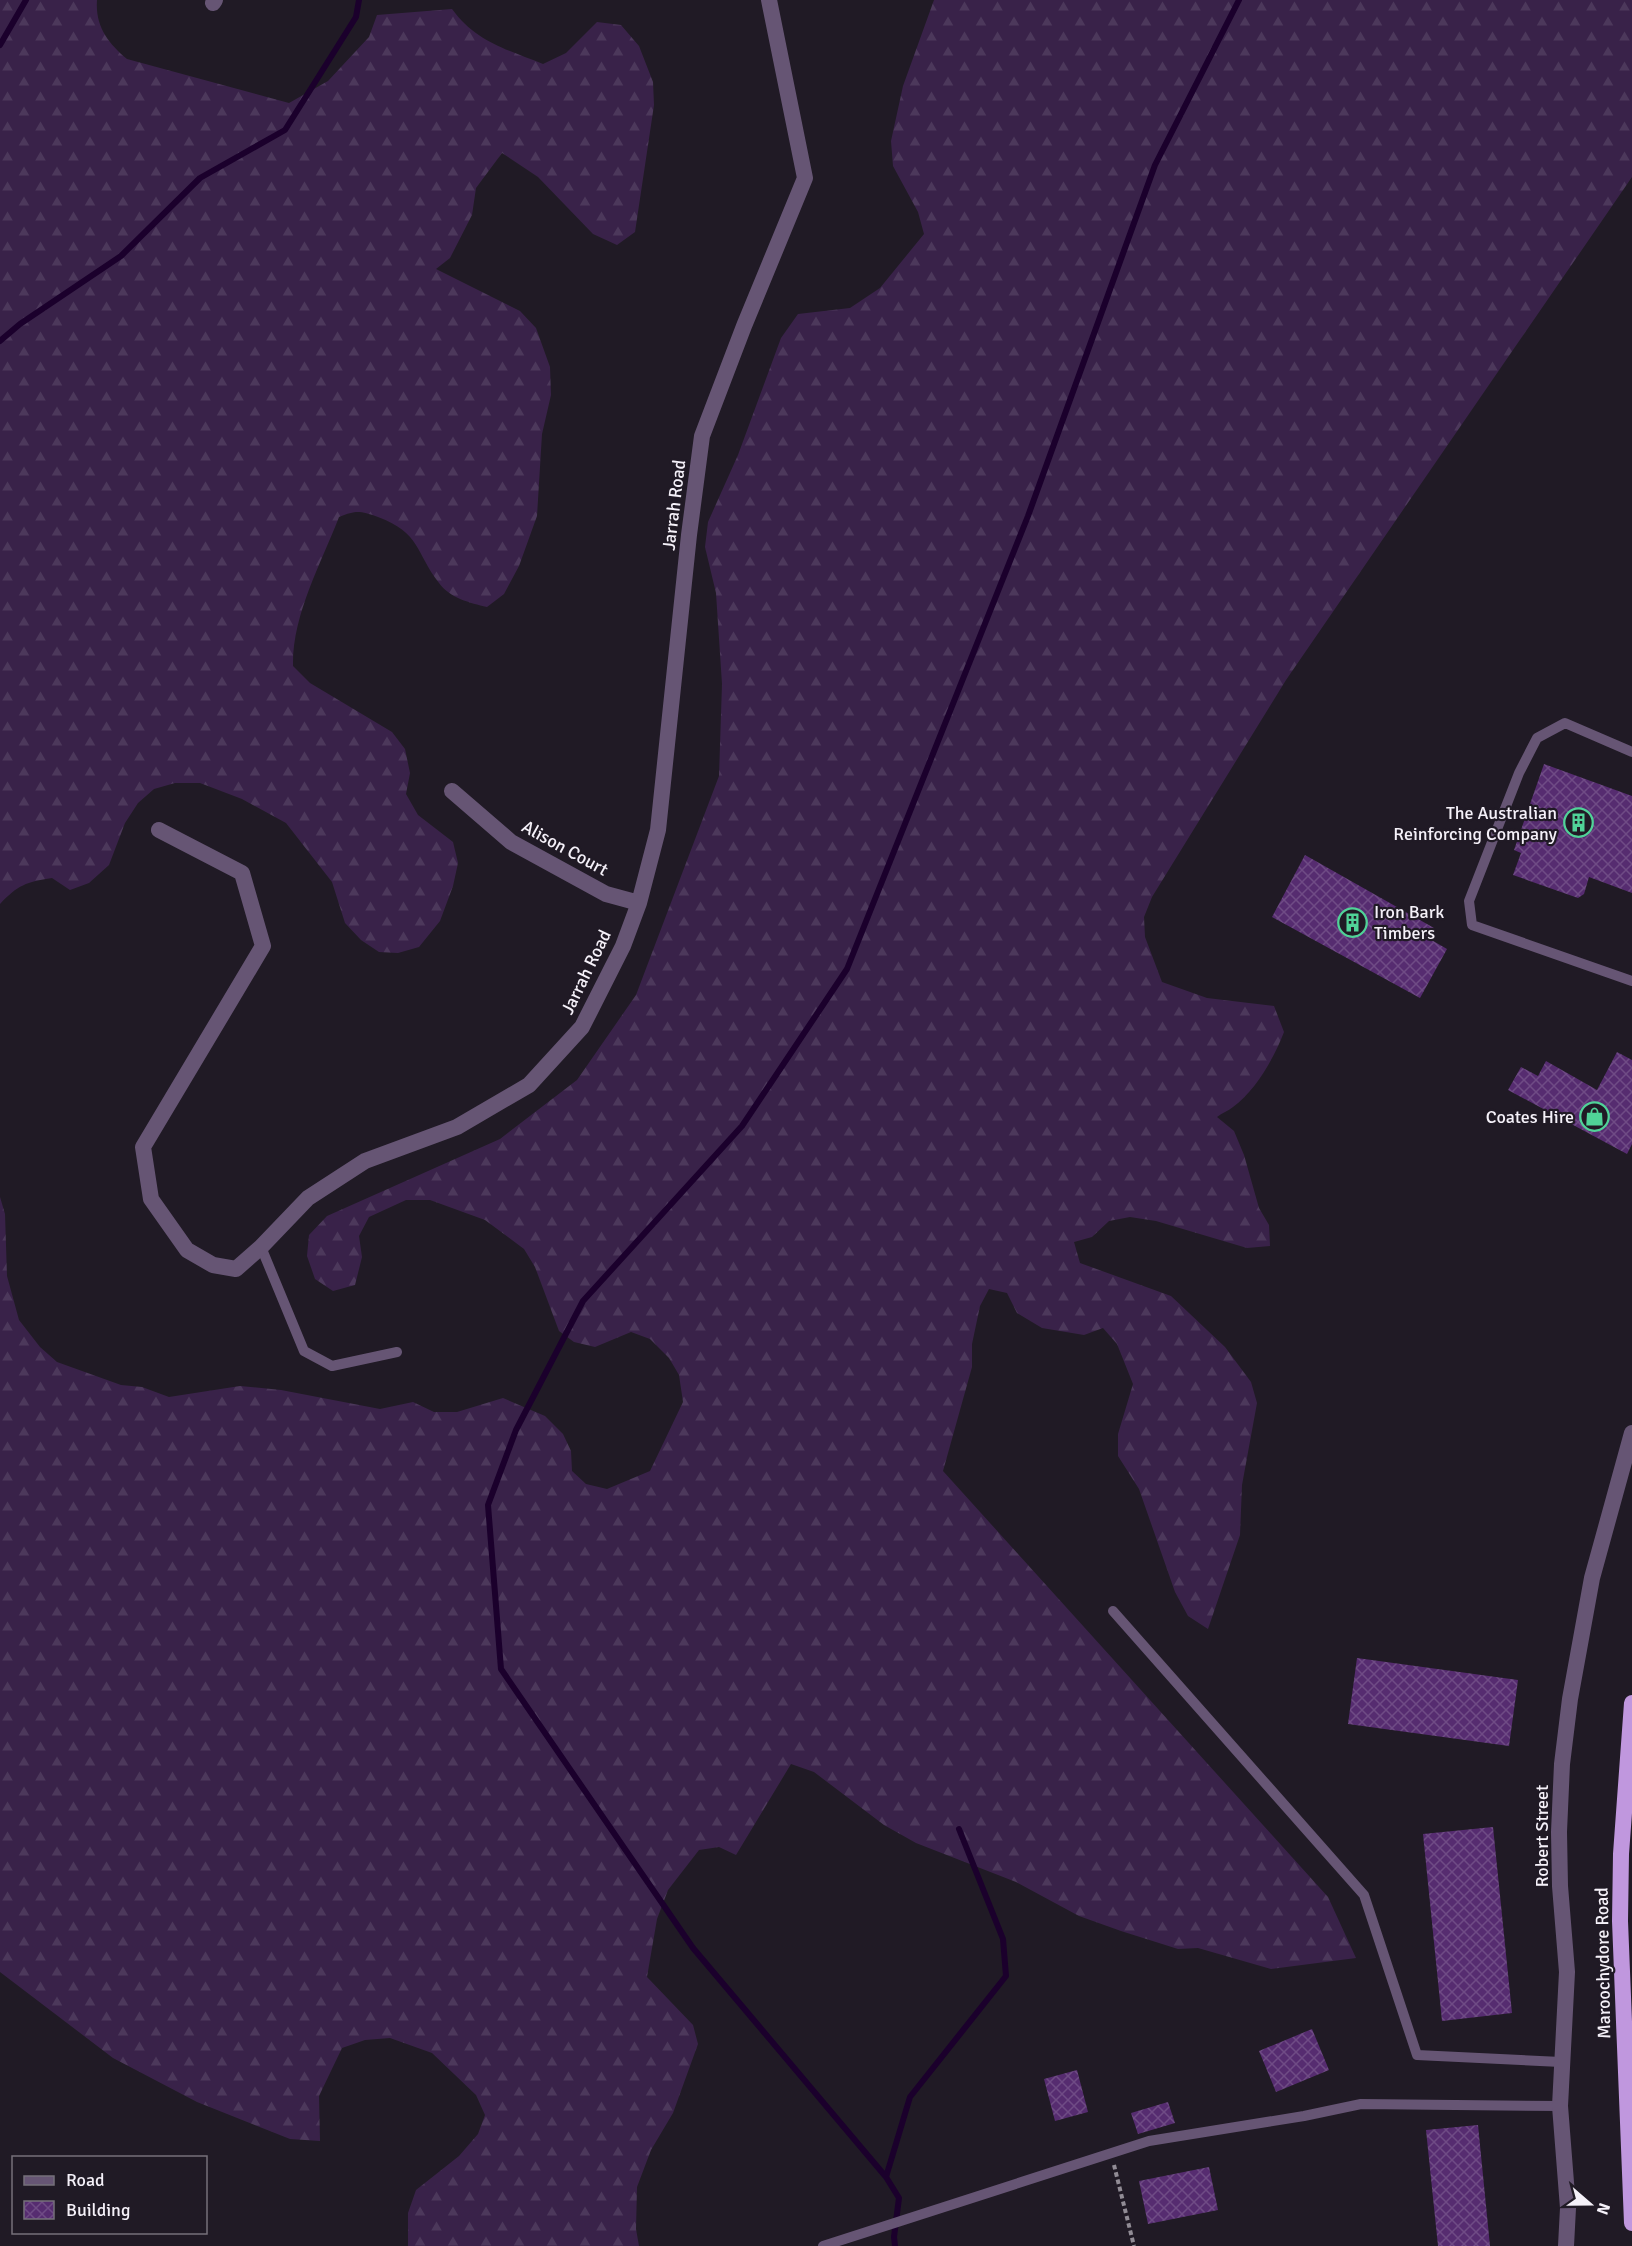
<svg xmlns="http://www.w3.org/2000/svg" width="1632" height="2246" font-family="Signika,sans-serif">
<defs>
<pattern id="forest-firs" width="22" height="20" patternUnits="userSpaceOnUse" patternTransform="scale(1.5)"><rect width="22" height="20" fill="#392249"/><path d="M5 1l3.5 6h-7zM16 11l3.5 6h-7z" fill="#4c385b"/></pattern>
<pattern id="building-cross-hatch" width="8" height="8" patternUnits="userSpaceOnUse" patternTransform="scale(1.5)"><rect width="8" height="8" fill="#562c70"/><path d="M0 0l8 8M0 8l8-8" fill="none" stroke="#6f4b85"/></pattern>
</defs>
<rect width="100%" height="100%" fill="#201a25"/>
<path fill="url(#forest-firs)" d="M0,0H97C95,26 108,43 127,59L289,103L328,81L369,37L377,15L452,9C476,42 506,49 543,64L566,53L597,22L621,25L639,46L653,82L654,105L635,232L617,245L593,234L538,177L502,153L476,188L472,215L450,258L436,269L520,311L536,328L550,367L551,395L542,434L537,516L519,566L504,594L487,607C470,603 450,598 439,583C415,552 421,533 378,517C360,511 357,510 339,517C321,564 292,615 293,666L310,683L392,732L405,749L410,773L406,794L418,815L453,842L458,863L453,886L440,921L419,947L398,953L379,952L361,940L345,923L332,882L286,823L242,799L200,783H175L154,789L138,803L125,823L109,865L89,883L70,890L52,878C26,882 18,885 0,904Z
M934,0H1632V177L1286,680L1152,897L1144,917L1145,937L1162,982L1207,998L1274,1006L1284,1032C1274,1058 1256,1090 1233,1107C1228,1111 1222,1113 1217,1117L1234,1131L1244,1155L1259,1208L1269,1225L1270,1246L1247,1248L1156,1221L1130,1217L1109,1221L1092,1237L1074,1242L1080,1263L1171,1296L1225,1347L1251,1382L1257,1403L1242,1485L1240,1535L1208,1629L1188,1616L1175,1592L1139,1489L1118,1456V1434L1133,1384L1117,1344L1103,1328L1084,1335L1042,1328L1017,1313L1007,1293L989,1289L980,1306L972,1344V1367L943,1471L1328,1897L1356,1958L1271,1969L1198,1948L1178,1949L1121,1931L1079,1916L1016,1882L916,1843L884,1825L814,1772L791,1764L736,1855L719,1847L699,1850L668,1890L657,1919L647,1977L693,2025L698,2044L673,2113L651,2150L637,2187L636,2229L639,2246H408V2213L416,2190L459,2156L478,2134L485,2115L476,2095L432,2053L390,2038L365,2040L342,2048L319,2096L320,2141L290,2139L197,2102L113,2058L0,1972V1197L5,1214L7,1276L19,1320L40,1347L57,1362L121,1385L142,1387L169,1397L240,1386L281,1390L380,1409L413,1402L434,1412H457L503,1398L545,1416L563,1434L571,1451L572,1471L586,1484L607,1489L650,1471L683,1402L679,1375L669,1358L650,1339L631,1332L595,1347L574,1342L559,1331L535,1267L524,1249L485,1220L430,1200H406L369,1217L359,1236L362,1257L355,1285L333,1291L315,1279L307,1256L309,1235L327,1216L500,1139L577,1080L636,995L719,776L722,684L716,593L705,547L708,522L738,455L781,338L798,314L850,308L880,288L924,234L918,212L893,166L891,141L903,86Z"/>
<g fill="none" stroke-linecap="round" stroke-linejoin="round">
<path stroke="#1b002c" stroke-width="6" d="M0,45L26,0
M0,341L20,324L121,256L200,178L285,130L356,17L359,0
M886,2177L910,2097L1006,1976L1003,1939L959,1829
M895,2246L894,2237L899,2198L886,2177L693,1948L501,1669L488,1505L516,1430L583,1301L742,1126L847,969L1028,516L1155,165L1239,0"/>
</g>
<path fill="url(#building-cross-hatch)" d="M1544,764L1632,796V893L1589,877L1584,894L1578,898L1513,875L1521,853L1514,850Z
M1305,855L1434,928L1428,938L1447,949L1420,998L1272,917Z
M1617,1052L1632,1060V1144L1627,1154L1508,1090L1521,1067L1538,1076L1546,1061L1597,1090Z
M1357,1658L1518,1680L1509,1746L1348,1724Z
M1493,1827L1512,2013L1442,2021L1423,1834Z
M1312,2029L1329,2070L1276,2092L1259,2051Z
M1077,2070L1088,2112L1055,2121L1044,2079Z
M1168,2102L1175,2123L1138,2134L1131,2113Z
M1478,2125L1490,2246H1438L1426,2130Z
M1209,2167L1218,2210L1148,2224L1139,2181Z"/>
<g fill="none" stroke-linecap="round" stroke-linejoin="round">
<path stroke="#918c95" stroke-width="4" stroke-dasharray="4.5 3" stroke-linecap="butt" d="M1114,2165L1134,2246"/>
<path stroke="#665574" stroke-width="10" d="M1632,752L1565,723L1537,738L1519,773L1469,901L1472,925L1632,981
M261,1247L304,1351L332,1366L397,1352
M1113,1611L1364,1895L1417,2055L1561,2062
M823,2246L1149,2141L1304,2116L1361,2104L1560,2106"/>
<path stroke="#665574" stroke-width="16" d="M213,3L215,0
M452,791L511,842L606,894L639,903
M159,830L242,873L263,946L143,1147L151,1199L187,1250L213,1265L236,1269L261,1247L308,1198L365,1161L457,1127L529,1085L582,1027L623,946L639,903L658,830L689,535L702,436L744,326L805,178L769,0
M1566,2246L1568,2208L1560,2106L1567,1972L1560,1886L1559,1832L1562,1764L1570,1699L1592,1578L1632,1433"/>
<path stroke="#c097de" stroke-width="16" d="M1632,1703L1621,1854L1620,1921L1632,2223"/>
</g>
<defs>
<symbol id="building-ring" viewBox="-11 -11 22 22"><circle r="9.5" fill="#201a25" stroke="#50d398" stroke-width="1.5"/><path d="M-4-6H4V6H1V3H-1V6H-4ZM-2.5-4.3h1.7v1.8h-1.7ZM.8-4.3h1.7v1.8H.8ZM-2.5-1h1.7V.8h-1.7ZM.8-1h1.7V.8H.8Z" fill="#50d398"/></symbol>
<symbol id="shop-ring" viewBox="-11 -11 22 22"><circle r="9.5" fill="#201a25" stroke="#50d398" stroke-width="1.5"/><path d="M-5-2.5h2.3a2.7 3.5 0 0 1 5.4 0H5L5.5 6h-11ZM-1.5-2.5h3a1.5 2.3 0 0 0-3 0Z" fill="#50d398"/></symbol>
</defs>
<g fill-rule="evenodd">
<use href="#building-ring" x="1562" y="806" width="33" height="33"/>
<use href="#building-ring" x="1336" y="906" width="33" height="33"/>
<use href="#shop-ring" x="1578" y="1100" width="33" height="33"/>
</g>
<g text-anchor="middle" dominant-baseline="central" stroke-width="4.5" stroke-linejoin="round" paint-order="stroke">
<g font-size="18" fill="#f5f1f9" stroke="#201a25">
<text transform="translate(674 505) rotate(-83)">Jarrah Road</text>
<text transform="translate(565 848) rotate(29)">Alison Court</text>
<text transform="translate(586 972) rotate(-64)">Jarrah Road</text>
<text transform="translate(1542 1836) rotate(-90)">Robert Street</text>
<text transform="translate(1603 1963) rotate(-91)">Maroochydore Road</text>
</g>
<g font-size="18" fill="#f5f1f9" stroke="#201a25" text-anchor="end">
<text x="1557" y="813">The Australian<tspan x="1557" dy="21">Reinforcing Company</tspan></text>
<text x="1374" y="912" text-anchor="start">Iron Bark<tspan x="1374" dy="21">Timbers</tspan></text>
<text x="1574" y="1117">Coates Hire</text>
</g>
</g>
<rect x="12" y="2156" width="195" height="78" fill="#201a25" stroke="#75707a" stroke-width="1.5"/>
<rect x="24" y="2176" width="30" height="9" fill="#665574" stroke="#75707a" stroke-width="1.5"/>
<text x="66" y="2186" font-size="18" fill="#f5f1f9">Road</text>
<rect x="24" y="2201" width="30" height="18" fill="url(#building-cross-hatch)" stroke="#75707a" stroke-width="1.5"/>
<text x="66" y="2216" font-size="18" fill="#f5f1f9">Building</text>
<g transform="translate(1590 2204) rotate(110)" stroke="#201a25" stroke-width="4.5" paint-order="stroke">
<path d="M0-4.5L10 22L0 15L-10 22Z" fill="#f5f1f9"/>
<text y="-9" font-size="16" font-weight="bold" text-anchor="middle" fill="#f5f1f9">N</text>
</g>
</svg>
